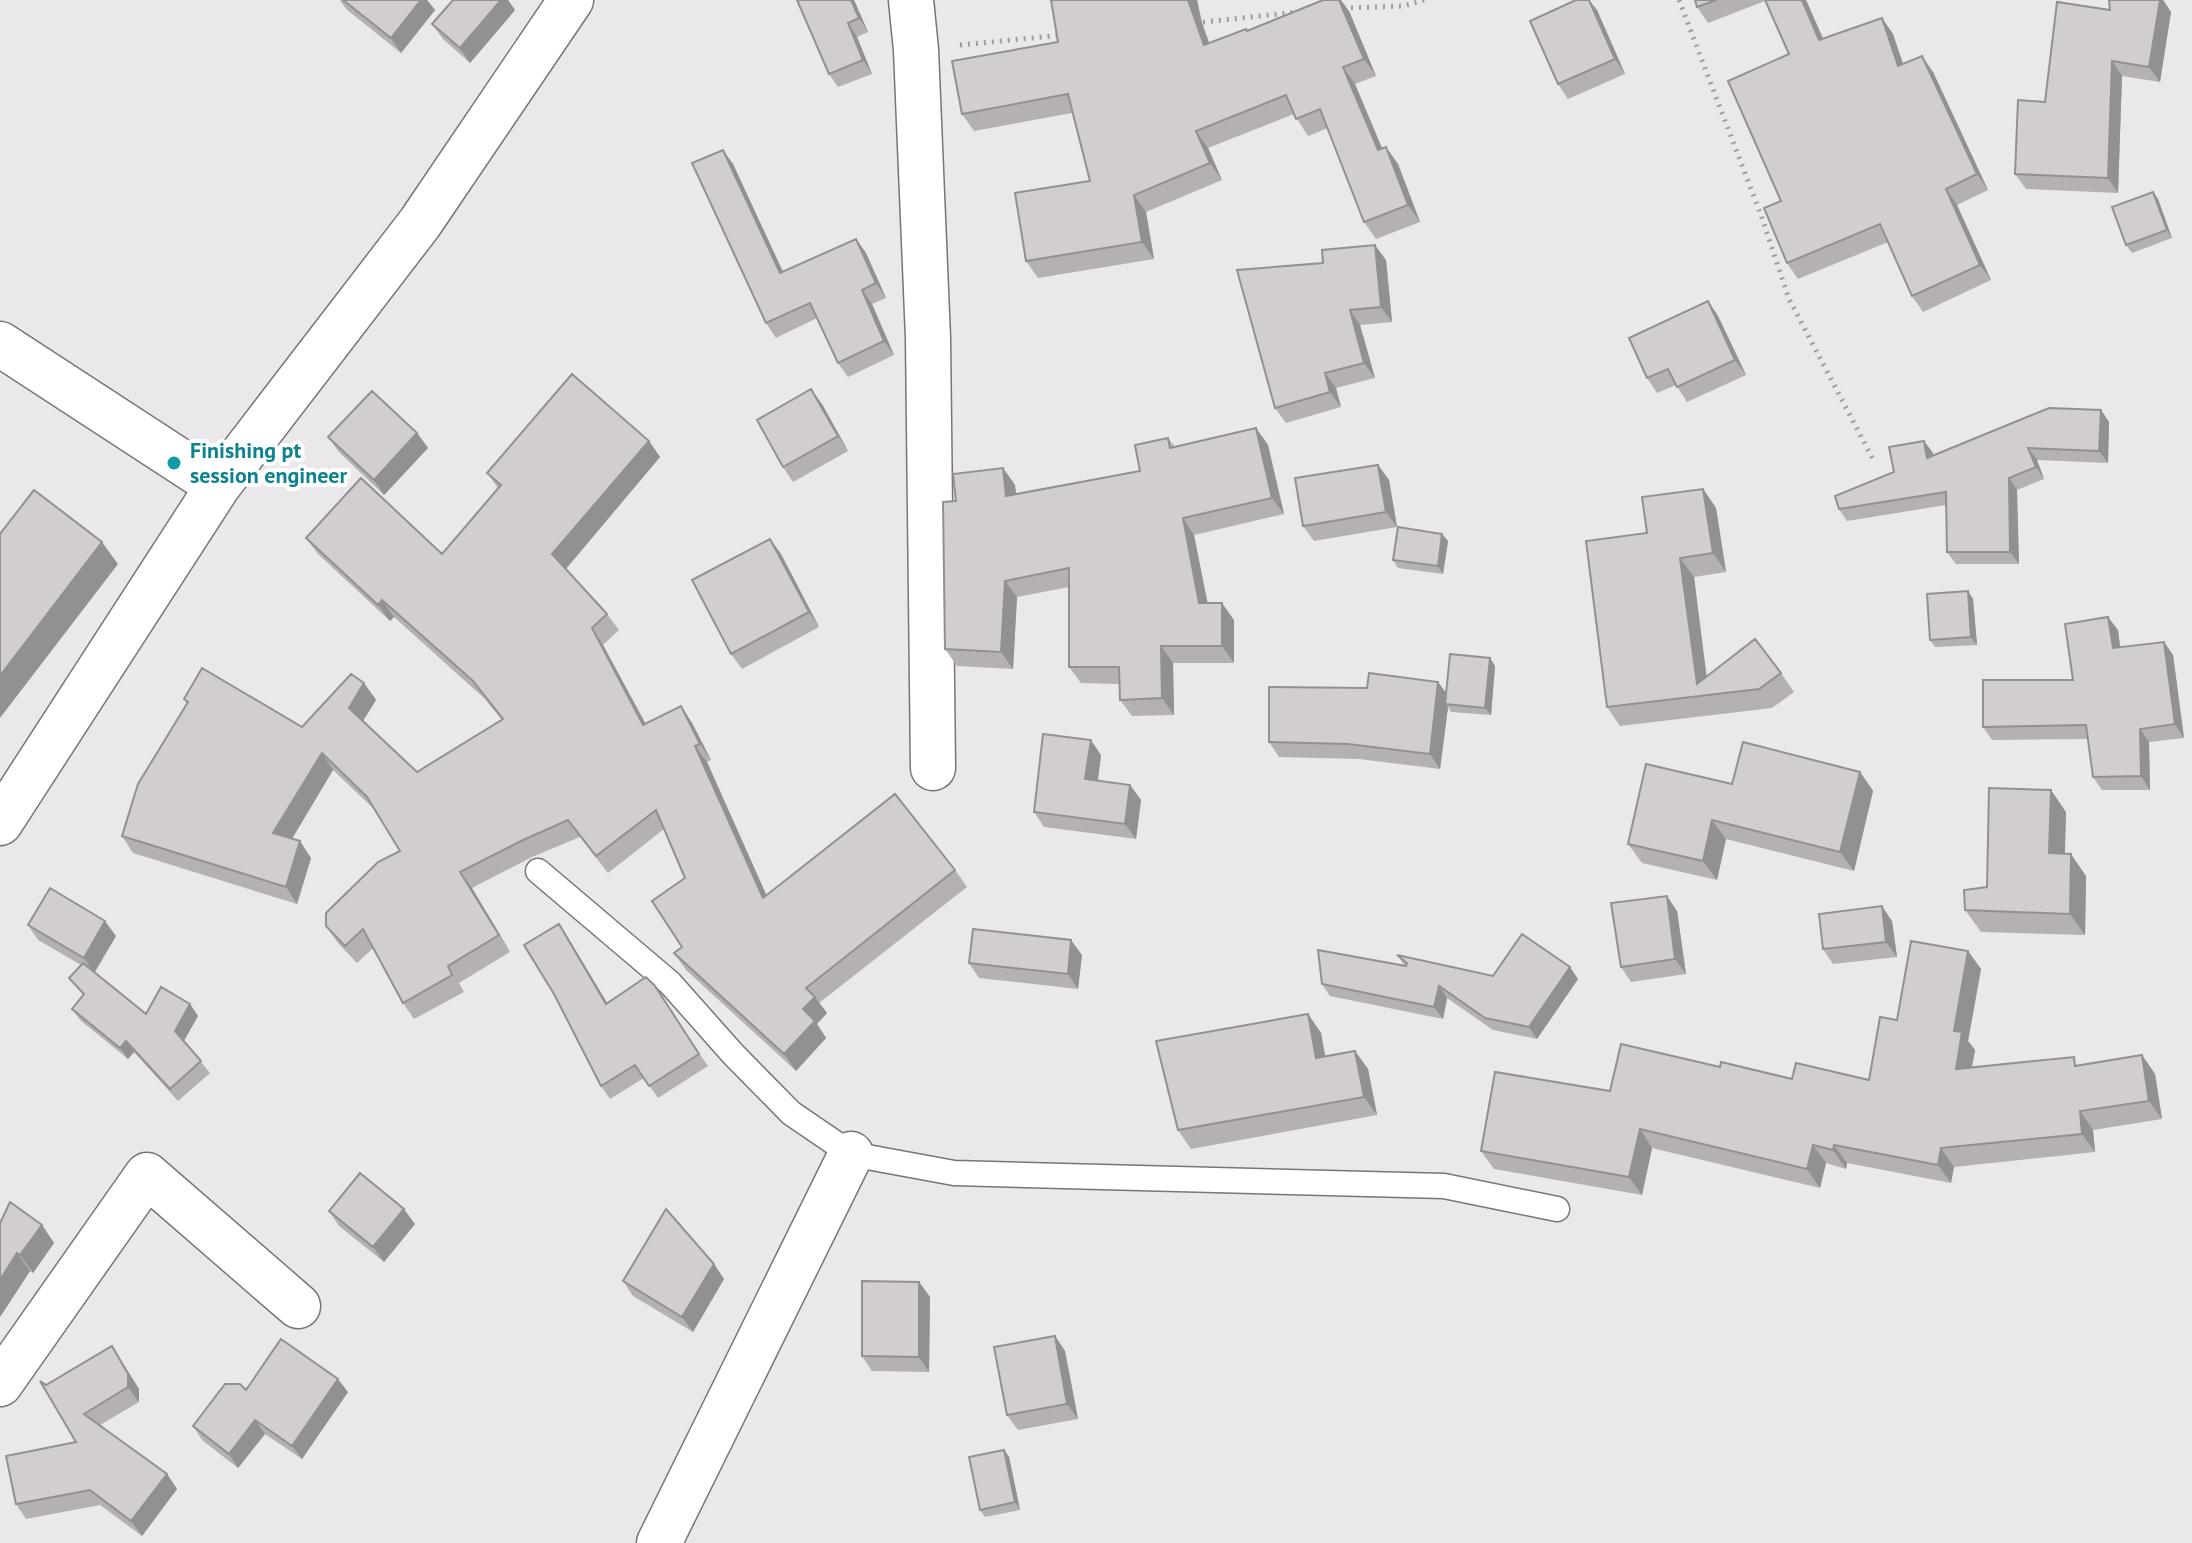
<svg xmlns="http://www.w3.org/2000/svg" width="2192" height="1543" font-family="'PT Sans',sans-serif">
<rect width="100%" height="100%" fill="#ebe8eb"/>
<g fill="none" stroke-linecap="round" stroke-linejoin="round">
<defs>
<path id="lane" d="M538,871L670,983L733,1054L791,1113L851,1154L954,1173L1444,1186L1557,1209"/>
<path id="street" d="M911,0L916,50L928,338L933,768
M0,344L218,486
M0,823L218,486L420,223L571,0
M0,1384L147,1175L298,1306
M659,1543L851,1154"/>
</defs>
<use href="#lane" stroke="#787578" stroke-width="27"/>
<use href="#street" stroke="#787578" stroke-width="47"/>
<path stroke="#9f9d9f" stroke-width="5" stroke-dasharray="2 6" stroke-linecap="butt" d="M1679,0L1761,215L1789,299L1875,463
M1343,8L1404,6L1424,0
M1195,23L1297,12
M960,45L1062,35"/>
<use href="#lane" stroke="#fff" stroke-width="24"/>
<use href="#street" stroke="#fff" stroke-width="44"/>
</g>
<path fill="#b5b0b2" d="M340,0H427L435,10L401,53L346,9Z
M453,0H508L515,10L470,63L443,39L432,24Z
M797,0H854L868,32L857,37L872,74L838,87L829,74Z
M1051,0H1197L1202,23L1209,43L1248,31L1349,11L1376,76L1355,84L1382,149L1398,164L1420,222L1376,239L1364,222L1328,128L1308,136L1294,114L1208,148L1222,180L1146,212L1154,259L1038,278L1026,261L1090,181L1072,113L974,131L962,114L1058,42Z
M1695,0H1806L1823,38L1882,18L1893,34L1903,64L1933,72L1988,190L1957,205L1991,280L1923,312L1912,296L1888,242L1798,279L1787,263L1781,201L1789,54L1765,1L1708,23L1697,7Z
M2109,0H2163L2171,12L2160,82L2122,76L2118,193L2026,189L2015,174L2045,102L2110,10Z
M1597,10L1625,74L1568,99L1558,84Z
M733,164L783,272L856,239L866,253L886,298L872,304L894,355L848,377L838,363L817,318L776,338L766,323Z
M2153,192L2158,199L2172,238L2132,253L2126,245Z
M1386,260L1392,322L1360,325L1375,378L1336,388L1341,407L1286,423L1275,408Z
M1708,301L1718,316L1746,375L1687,402L1676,385L1657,393L1647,378Z
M822,404L848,451L793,482L783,467Z
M2101,410L2109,422L2108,463L2037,460L2044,479L2017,490L2019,564H1956L1947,552L1946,505L1847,521L1839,509L1894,472L1924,441L1933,453V456Z
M1256,428L1268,445L1284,514L1194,535L1207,603L1234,620V663H1173L1174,715L1132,716L1120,700L1119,684L1081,683L1069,667V587L1017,597L1013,669L957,666L945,649L956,501L1003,468L1015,485L1016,494L1140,471L1168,438L1175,447Z
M417,433L428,448L384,495L339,452L328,437Z
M649,441L660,457L566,569L607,614L619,630L603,645L646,724L681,706L692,723L711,760L707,762L766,895L955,870L967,887L819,1003L827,1013L817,1024L826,1038L796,1071L686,970L674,953L682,947L685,878L664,829L608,873L580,837L532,857L472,888L510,952L459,983L464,992L414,1019L403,1003L373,948L357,963L338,943L326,926L400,851L375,810L333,770L292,839L311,858L297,904L133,853L122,836L187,704L184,699L302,727L364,683L376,700L363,721L417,772L502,720L484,698L394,617L390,621L318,554L306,538L442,554L498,488L487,473Z
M1378,465L1389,480L1397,527L1314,541L1303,526Z
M1703,489L1716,508L1726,572L1694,577L1706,677L1781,673L1794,692L1772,708L1620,726L1607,707L1647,533Z
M1442,534L1448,541L1443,574L1398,568L1393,560Z
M770,539L781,554L819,627L742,669L731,654Z
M1968,591L1973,599L1977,645L1935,647L1930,640Z
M2118,630L2120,648L2164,642L2173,655L2184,738L2149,742L2150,790H2102L2093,777L2088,739L1992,740L1983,727L2073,680Z
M1490,658L1495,666L1491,715L1451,712L1448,707L1440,769L1359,759L1279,757L1269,742L1367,688L1438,682L1446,693Z
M1101,755L1098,780L1130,785L1141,800L1136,839L1044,827L1034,812Z
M1860,772L1873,791L1854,871L1726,839L1717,880L1642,863L1628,844L1732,784Z
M2066,812L2065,854L2086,876L2085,935L1981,932L1965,910L1987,887Z
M1677,911L1686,974L1631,982L1621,967Z
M1892,921L1897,957L1833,964L1823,949Z
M559,924L607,1003L646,977L708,1066L658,1098L644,1078L610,1099L601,1086Z
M28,925L116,936L95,972L146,1014L190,1004L198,1016L184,1041L210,1073L178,1101L134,1052L128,1059L80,1020L72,1009L83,995L69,978L81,965L38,940Z
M1968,951L1981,969L1968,1041L1975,1050L1972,1067L2080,1065L2142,1055L2155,1074L2162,1119L2093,1130L2095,1152L1954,1167L1951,1183L1847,1163L1846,1169L1826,1163L1820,1188L1652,1148L1642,1195L1494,1169L1481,1151L1610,1091L1720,1067L1792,1079L1869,1080L1897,1020Z
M1082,955L1078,989L979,978L969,963Z
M1397,955L1493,976L1578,979L1537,1039L1493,1030L1447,998L1443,1019L1330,996L1322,984L1405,966Z
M1308,1014L1321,1033L1325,1056L1355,1051L1368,1069L1377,1115L1191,1149L1178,1130Z
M329,1211L415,1224L384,1262L339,1226Z
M0,1223L42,1225L54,1243L33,1273L30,1271L0,1317Z
M714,1264L724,1279L693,1332L633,1296L623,1281Z
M919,1282L930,1297L929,1372L872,1371L862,1356Z
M1055,1336L1065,1351L1078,1419L1018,1430L1007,1415Z
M112,1346L139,1389V1402L100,1425L167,1474L177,1489L142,1536L100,1505L26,1519L16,1504L76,1442L46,1385Z
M246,1390L348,1392L302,1459L265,1434L238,1468L202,1440L193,1426Z
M1004,1450L1009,1457L1020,1510L985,1517L980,1510Z"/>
<path fill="#939091" d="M421,0H427L435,10L401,53L391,38Z
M501,0H508L515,10L470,63L460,48Z
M851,0H854L868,32L859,18Z
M1188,0H1197L1202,23L1216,62L1204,45Z
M1339,0H1341L1349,11L1376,76L1364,59Z
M1589,0L1597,10L1625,74L1615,59Z
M1802,0H1806L1830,55L1819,40Z
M2160,0H2163L2171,12L2160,82L2149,67Z
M1882,18L1893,34L1909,82L1898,66Z
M848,23L857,37L872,74L863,60Z
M1922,56L1933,72L1988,190L1977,174Z
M2112,61L2122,76L2118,193L2108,178Z
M1343,67L1355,84L1390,167L1378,150Z
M1196,131L1208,148L1222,180L1210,163Z
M1386,147L1398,164L1420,222L1408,205Z
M723,150L733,164L790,287L780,273Z
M1946,189L1957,205L1991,280L1980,265Z
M2153,192L2158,199L2172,238L2167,230Z
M1134,195L1146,212L1154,259L1142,242Z
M856,239L866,253L886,298L876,283Z
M1375,245L1386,260L1392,322L1381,307Z
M862,290L872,304L894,355L884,341Z
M1708,301L1718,316L1746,375L1735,360Z
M1350,310L1360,325L1375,378L1364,363Z
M1325,373L1336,388L1341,407L1330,392Z
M811,389L822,404L848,451L838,436Z
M2101,410L2109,422L2108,463L2099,451Z
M1256,428L1268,445L1284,514L1272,498Z
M417,433L428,448L384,495L374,480Z
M649,441L660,457L564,571L552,554Z
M1924,441L1933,453L1935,470L1927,458Z
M2028,448L2037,460L2044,479L2036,467Z
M1378,465L1389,480L1397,527L1386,512Z
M1003,468L1015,485L1018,513L1006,496Z
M2009,478L2017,490L2019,564L2010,552Z
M1703,489L1716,508L1726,572L1713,553Z
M1183,518L1194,535L1211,620L1199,603Z
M1442,534L1448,541L1443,574L1438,566Z
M770,539L781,554L819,627L809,612Z
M102,542L118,564L0,718V676Z
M1680,558L1694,577L1709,695L1697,684Z
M1005,581L1017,597L1013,669L1001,652Z
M1968,591L1973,599L1977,645L1971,637Z
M382,600L394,617L390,621L378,605Z
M1222,603L1234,620V663L1222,646Z
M2108,617L2118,630L2122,662L2113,648Z
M592,628L603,645L655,742L643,725Z
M2164,642L2173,655L2184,738L2175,724Z
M1161,646L1173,663L1174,715L1162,698Z
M1490,658L1495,666L1491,715L1485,708Z
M1438,682L1449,697L1445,704L1448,707L1440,769L1430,754Z
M364,683L376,700L361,724L349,708Z
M681,706L692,723L711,760L700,744Z
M2140,729L2149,742L2150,790L2141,776Z
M1091,740L1101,755L1096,794L1085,779Z
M695,746L707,762L775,914L763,898Z
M322,753L333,770L285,850L273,833Z
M1860,772L1873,791L1854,871L1840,852Z
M1130,785L1141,800L1136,839L1125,824Z
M2051,790L2066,812L2064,875L2049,853Z
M1712,820L1726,839L1717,880L1703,861Z
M300,841L311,858L297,904L286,887Z
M2071,854L2086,876L2085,935L2070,914Z
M460,872L472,888L510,952L499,935Z
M1667,896L1677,911L1686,974L1675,959Z
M1882,906L1892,921L1897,957L1886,942Z
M105,921L116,936L94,973L84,958Z
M559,924L567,936L615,1016L606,1004Z
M1071,940L1082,955L1078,989L1068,974Z
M1968,951L1981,969L1968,1041L1975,1050L1968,1087L1956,1069L1954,1031Z
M1570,967L1578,979L1537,1039L1529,1027Z
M1439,986L1447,998L1443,1019L1434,1007Z
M815,997L827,1013L817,1024L826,1038L796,1071L784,1054L803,1009Z
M190,1004L198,1016L183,1042L175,1031Z
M1308,1014L1321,1033L1329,1077L1316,1058Z
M126,1041L134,1052L128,1059L120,1048Z
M1355,1051L1368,1069L1377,1115L1364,1097Z
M2142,1055L2155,1074L2162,1119L2149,1101Z
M2080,1111L2093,1130L2095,1152L2082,1134Z
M1640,1129L1652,1148L1642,1195L1629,1177Z
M1813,1145L1826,1163L1820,1188L1807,1169Z
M1834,1145L1847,1163L1846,1169L1833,1150Z
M1941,1148L1954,1167L1951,1183L1938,1165Z
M404,1209L415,1224L384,1262L373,1247Z
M42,1225L54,1243L33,1273L20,1255Z
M17,1253L30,1271L0,1317V1280Z
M714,1264L724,1279L693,1332L682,1317Z
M919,1282L930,1297L929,1372L919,1357Z
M1055,1336L1065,1351L1078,1419L1067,1404Z
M112,1346L139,1389V1402L128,1387Z
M338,1379L348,1392L302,1459L292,1446Z
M255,1420L265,1434L238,1468L229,1454Z
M1004,1450L1009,1457L1020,1510L1015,1502Z
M167,1474L177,1489L142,1536L131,1521Z"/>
<path fill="#d2cdcf" stroke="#939091" stroke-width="2" d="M343,0H421L391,38Z
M453,0H501L460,48L432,24Z
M797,0H851L859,18L848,23L863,60L829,74Z
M1051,0H1188L1204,45L1246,29L1247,31L1323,0H1339L1364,59L1343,67L1378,150L1386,147L1408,205L1364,222L1320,109L1296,119L1286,95L1196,131L1210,163L1134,195L1142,242L1026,261L1015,193L1090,181L1068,94L962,114L952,61L1058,42Z
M1576,0H1589L1615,59L1558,84L1530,21Z
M1695,0H1716L1697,7Z
M1765,0H1802L1819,40L1882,18L1898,66L1922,56L1977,174L1946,189L1980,265L1912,296L1880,224L1787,263L1764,208L1781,201L1728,81L1789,54Z
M2109,0H2160L2149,67L2112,61L2108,178L2015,174L2018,100L2045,102L2057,2L2110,10Z
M723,150L780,273L856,239L876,283L862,290L884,341L838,363L810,303L766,323L692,163Z
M2153,192L2167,230L2126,245L2112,207Z
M1375,245L1381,307L1350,310L1364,363L1325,373L1330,392L1275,408L1237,270L1323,263L1322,250Z
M1708,301L1735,360L1677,387L1668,369L1647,378L1629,338Z
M572,374L649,441L552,554L607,614L592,628L643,725L681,706L700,744L695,746L763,898L895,794L955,870L806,988L815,997L803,1009L815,1021L784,1054L674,953L682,947L652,901L685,878L656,810L596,856L568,820L521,841L460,872L499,935L448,966L452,975L403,1003L363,929L345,946L326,926V913L378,862L400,851L367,797L322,753L273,833L300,841L286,887L122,836L138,784L188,702L184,699L202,668L302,727L351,674L364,683L349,708L417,772L503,719L473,681L382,600L378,605L306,538L361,478L442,554L501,485L487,473Z
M811,389L838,436L783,467L757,420Z
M372,391L417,433L374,480L328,437Z
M2049,408L2101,410L2099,451L2028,448L2036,467L2009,478L2010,552H1947L1946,492L1839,509L1835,496L1894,472L1889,447L1924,441L1927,458Z
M1256,428L1272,498L1183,518L1199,603H1222V646H1161L1162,698L1120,700L1119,667H1069V568L1005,581L1001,652L945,649L943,502L956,501L953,474L1003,468L1006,496L1140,471L1135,445L1168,438L1170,448Z
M1378,465L1386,512L1303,526L1295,478Z
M1703,489L1713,553L1680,558L1697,684L1755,639L1781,673L1759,689L1607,707L1586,541L1647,533L1642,497Z
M34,490L102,542L0,676V534Z
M1398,527L1442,534L1438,566L1393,560Z
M770,539L809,612L731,654L692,580Z
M1968,591L1971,637L1930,640L1927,594Z
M2108,617L2113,648L2164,642L2175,724L2140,729L2141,776L2093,777L2086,725L1983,727V680H2073L2065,624Z
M1450,654L1490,658L1485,708L1445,704Z
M1369,673L1438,682L1430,754L1348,744L1269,742V687L1367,688Z
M1043,734L1091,740L1085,779L1130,785L1125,824L1034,812Z
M1743,742L1860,772L1840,852L1712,820L1703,861L1628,844L1646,764L1732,784Z
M1989,788L2051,790L2049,853L2071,854L2070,914L1965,910L1964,890L1987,887Z
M50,888L105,921L84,958L28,925Z
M1667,896L1675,959L1621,967L1611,903Z
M1882,906L1886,942L1823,949L1819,914Z
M559,924L606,1004L646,977L655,986L699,1054L649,1086L635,1065L601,1086L554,994L524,945Z
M973,929L1071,940L1068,974L969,963Z
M1522,934L1570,967L1529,1027L1485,1018L1439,986L1434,1007L1322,984L1318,950L1406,966L1407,963L1397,955L1493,976Z
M1911,941L1968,951L1954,1031L1962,1032L1956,1069L2074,1057L2075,1066L2142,1055L2149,1101L2080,1111L2082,1134L1941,1148L1938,1165L1834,1145L1833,1150L1813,1145L1807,1169L1640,1129L1629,1177L1481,1151L1495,1072L1610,1091L1621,1044L1720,1067L1721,1062L1792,1079L1796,1063L1869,1080L1880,1017L1897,1020Z
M83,963L146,1014L161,987L190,1004L175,1031L201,1061L170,1089L126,1041L120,1048L72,1009L84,994L69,978Z
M1308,1014L1316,1058L1355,1051L1364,1097L1178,1130L1156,1041Z
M360,1173L404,1209L373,1247L329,1211Z
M10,1202L42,1225L20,1255L17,1253L0,1280V1223Z
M666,1209L714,1264L682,1317L623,1281Z
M862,1281L919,1282V1357L862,1356Z
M1055,1336L1067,1404L1007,1415L994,1347Z
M281,1339L338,1379L292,1446L255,1420L229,1454L193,1426L225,1384H240L246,1390Z
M112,1346L128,1374V1387L84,1414L167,1474L131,1521L90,1490L16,1504L6,1456L76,1442L40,1381L46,1385Z
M1004,1450L1015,1502L980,1510L969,1457Z"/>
<circle fill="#0f9aa8" stroke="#fff" stroke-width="3" cx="174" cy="463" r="8"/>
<g text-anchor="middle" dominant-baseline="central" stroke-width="8" stroke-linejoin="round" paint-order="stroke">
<g font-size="22" font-weight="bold" fill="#0d838f" stroke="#fff" text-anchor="start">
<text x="190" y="450">Finishing pt<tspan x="190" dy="25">session engineer</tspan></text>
</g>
</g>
</svg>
